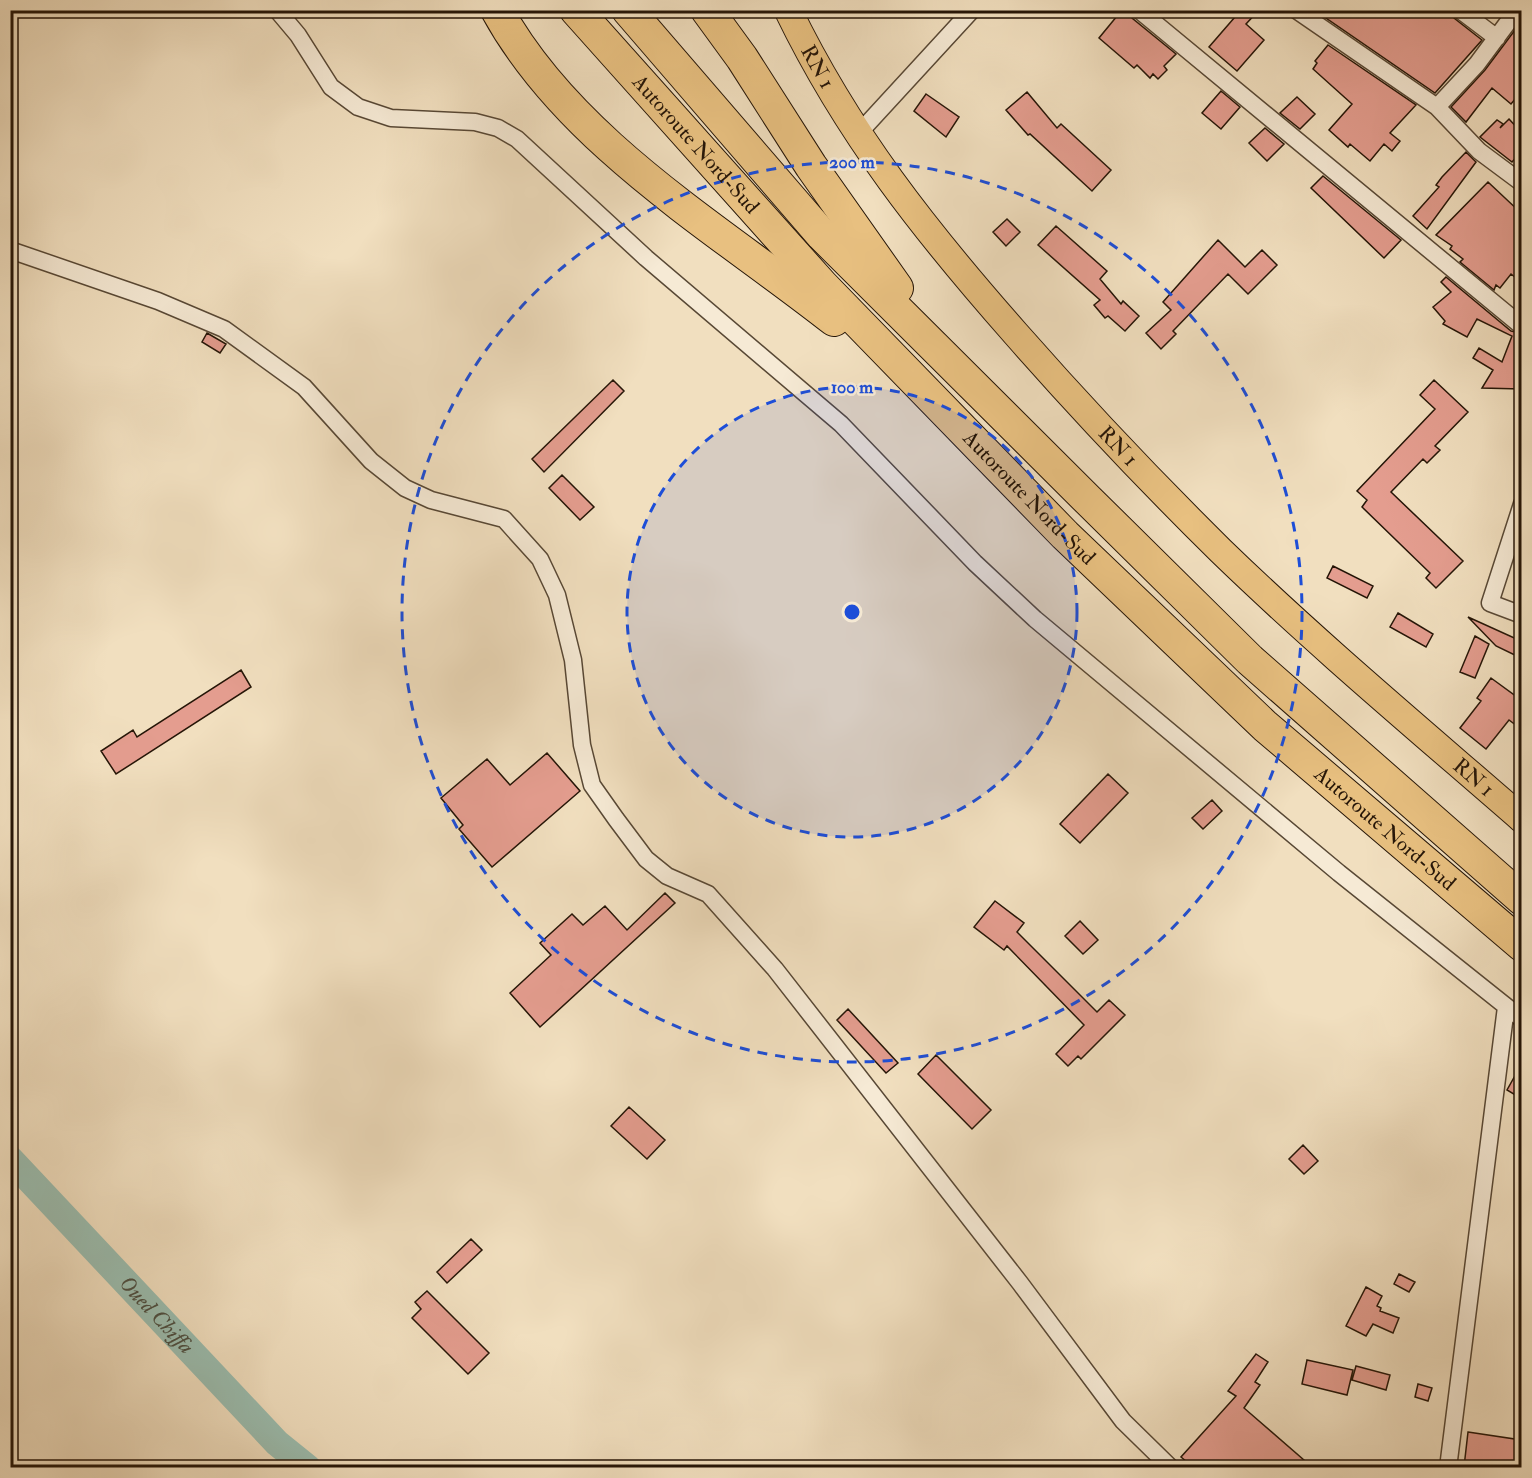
<svg xmlns="http://www.w3.org/2000/svg" width="1532" height="1478" font-family="'IM FELL Double Pica',serif">
<rect width="100%" height="100%" fill="#f1dfbf"/>
<filter id="stains"><feTurbulence type="fractalNoise" baseFrequency=".00333" numOctaves="4"/><feColorMatrix values="0 0 0 0 .2 0 0 0 0 .09 0 0 0 0 .02 0 0 0 .5 -.17"/></filter>
<radialGradient id="worn" r=".72"><stop offset=".6" stop-color="#630" stop-opacity="0"/><stop offset="1" stop-color="#630" stop-opacity=".3"/></radialGradient>
<g fill="none" stroke-linecap="round" stroke-linejoin="round">
<path stroke="#9bbdaf" stroke-width="27" id="s1" d="M10,1159L277,1443L308,1468"/>
</g>
<path fill="#e49d8f" stroke="#251507" stroke-width="1.5" d="M1122,10H1129L1132,18L1176,54L1164,66L1167,70L1158,79L1153,74L1150,78L1137,65L1134,68L1099,38Z
M1241,10H1259L1246,24L1264,40L1237,71L1209,47Z
M1332,10H1392L1398,16L1404,10H1450L1454,18L1482,40L1435,93L1326,18Z
M1521,22V92L1511,104L1492,88L1466,122L1451,107L1485,70Z
M1328,45L1416,105L1390,133L1400,141L1392,151L1384,144L1370,161L1350,144L1348,147L1329,130L1352,104L1313,69L1317,63L1315,61Z
M1221,91L1240,107L1221,129L1202,113Z
M1027,92L1057,128L1061,124L1111,170L1092,191L1030,134L1028,135L1006,110Z
M926,94L959,117L946,137L914,111Z
M1297,97L1315,114L1300,129L1280,113Z
M1509,119L1521,132V152L1512,162L1480,137L1497,120L1503,124L1500,128Z
M1265,128L1284,144L1267,161L1249,143Z
M1466,152L1476,162L1427,229L1413,216L1439,187L1436,185L1442,177Z
M1323,176L1401,240L1384,258L1311,188Z
M1488,182L1521,213V282L1511,274L1500,288L1496,285L1494,290L1460,262L1463,259L1450,249L1452,246L1436,235Z
M1007,219L1020,232L1006,246L993,232Z
M1056,226L1107,271L1100,279L1121,304L1123,301L1139,316L1125,331L1108,316L1105,318L1094,305L1100,300L1038,245Z
M1218,240L1245,267L1262,250L1277,265L1248,294L1228,274L1173,331L1176,334L1161,349L1146,333L1171,310L1163,302Z
M1446,277L1511,331L1521,333V389L1482,388L1493,370L1473,358L1479,348L1502,362L1512,336L1477,319L1467,337L1443,324L1445,321L1433,307L1451,292L1441,282Z
M207,333L226,344L220,353L202,342Z
M613,380L624,391L544,472L532,459Z
M1434,380L1468,412L1435,446L1440,450L1427,463L1423,459L1391,492L1463,561L1436,588L1426,578L1430,573L1362,507L1367,500L1357,491L1435,409L1420,395Z
M562,475L594,507L580,520L549,488Z
M1333,566L1373,586L1367,598L1327,578Z
M1398,613L1433,634L1426,647L1390,627Z
M1468,617L1521,641V658L1496,646Z
M1475,636L1489,644L1475,678L1460,672Z
M241,670L251,687L116,774L101,751L133,730L137,737Z
M1491,678L1521,700V729L1509,720L1486,749L1460,728L1481,701L1477,698Z
M547,753L580,791L492,867L459,829L463,825L441,798L487,759L510,785Z
M1108,774L1128,793L1080,843L1060,824Z
M1212,800L1222,811L1203,829L1192,818Z
M665,893L675,903L540,1027L510,993L551,955L540,943L572,914L583,925L605,906L627,930Z
M995,901L1024,923L1017,932L1097,1012L1109,1000L1125,1015L1081,1059L1078,1056L1068,1066L1056,1054L1084,1025L1007,946L1004,950L974,927Z
M1080,921L1098,940L1083,954L1065,936Z
M848,1009L898,1063L886,1073L837,1020Z
M936,1055L991,1110L972,1129L918,1074Z
M1521,1065V1088L1517,1096L1507,1090Z
M629,1107L665,1140L647,1159L611,1126Z
M1303,1145L1318,1161L1304,1174L1289,1159Z
M471,1239L482,1250L447,1283L437,1272Z
M1399,1274L1415,1282L1409,1292L1394,1284Z
M1366,1287L1382,1296L1377,1306L1381,1308L1380,1311L1399,1318L1393,1333L1373,1324L1366,1336L1346,1326Z
M427,1291L489,1353L468,1374L412,1318L421,1309L415,1302Z
M1256,1354L1268,1362L1255,1382L1260,1385L1244,1408L1312,1467H1193L1181,1457L1236,1396L1228,1391Z
M1307,1360L1353,1370L1347,1395L1302,1384Z
M1356,1366L1390,1375L1386,1390L1352,1380Z
M1418,1384L1432,1388L1428,1401L1415,1397Z
M1468,1432L1521,1440L1517,1467H1464Z"/>
<g fill="none" stroke-linecap="round" stroke-linejoin="round">
<defs>
<path id="street" d="M277,10L298,35L331,87L358,107L391,118L475,122L498,128L517,139L646,258L841,424L975,563L1035,619L1339,873L1522,1019
M1139,10L1518,323
M1296,10L1437,107L1477,64L1517,10
M1460,10L1497,38
M1437,107L1479,151L1522,183
M858,134L972,10
M10,250L158,301L224,329L304,387L371,461L405,488L431,500L504,519L540,559L557,595L573,660L582,745L592,785L616,819L646,859L667,876L708,894L775,969L1020,1283L1123,1421L1171,1468
M1522,504L1490,603L1522,615
M1448,1468L1506,1007"/>
<g id="primary">
<path id="s2" d="M788,10C848,134 926,232 1016,334C1082,409 1150,481 1221,551C1317,644 1421,731 1522,819"/>
</g>
<g id="highway">
<path d="M497,10C569,142 720,230 834,320"/>
<path id="s3" d="M576,10L822,285L1065,535L1265,726L1522,945"/>
<path d="M628,10L822,235L1088,500L1250,660L1522,899"/>
<path d="M707,10L742,58L811,166L897,288"/>
</g>
</defs>
<use href="#street" stroke="#584835" stroke-width="19"/>
<use href="#primary" stroke="#251507" stroke-width="29"/>
<use href="#highway" stroke="#251507" stroke-width="34"/>
<use href="#street" stroke="#f6ead5" stroke-width="16"/>
<use href="#primary" stroke="#e8c080" stroke-width="27"/>
<use href="#highway" stroke="#e8c080" stroke-width="32"/>
</g>
<circle cx="852" cy="612" r="225" fill="#1d4ed8" fill-opacity=".12"/>
<g fill="none" stroke="#1d4ed8" stroke-width="3" stroke-dasharray="10 8">
<circle cx="852" cy="612" r="225"/>
<circle cx="852" cy="612" r="450"/>
</g>
<g text-anchor="middle" dominant-baseline="central" stroke-width="5" stroke-linejoin="round" paint-order="stroke">
<g font-size="21" fill="#251507" stroke="#f6ead5">
<text stroke="none"><textPath href="#s2" startOffset="64">RN 1</textPath></text>
<text stroke="none"><textPath href="#s3" startOffset="180">Autoroute Nord-Sud</textPath></text>
<text stroke="none"><textPath href="#s2" startOffset="549">RN 1</textPath></text>
<text stroke="none"><textPath href="#s3" startOffset="666">Autoroute Nord-Sud</textPath></text>
<text stroke="none"><textPath href="#s2" startOffset="1035">RN 1</textPath></text>
<text stroke="none"><textPath href="#s3" startOffset="1152">Autoroute Nord-Sud</textPath></text>
</g>
<g font-size="22" font-style="italic" fill="#4e5042" stroke="#f6ead5">
<text stroke="none"><textPath href="#s1" startOffset="214">Oued Chiffa</textPath></text>
</g>
</g>
<circle cx="852" cy="612" r="9" fill="#1d4ed8" stroke="#f6ead5" stroke-width="3"/>
<g font-size="18" text-anchor="middle" font-weight="bold" fill="#1d4ed8" stroke="#f6ead5" stroke-width="5" stroke-linejoin="round" paint-order="stroke">
<text x="852" y="168">200 m</text>
<text x="852" y="393">100 m</text>
</g>
<rect width="1532" height="1478" fill="none" stroke="#f1dfbf" stroke-width="36"/>
<rect x="12" y="12" width="1508" height="1454" fill="none" stroke="#251507" stroke-width="3"/>
<rect x="18" y="18" width="1496" height="1442" fill="none" stroke="#251507" stroke-width="1.5"/>
<rect width="100%" height="100%" filter="url(#stains)"/>
<rect width="100%" height="100%" fill="url(#worn)"/>
</svg>
